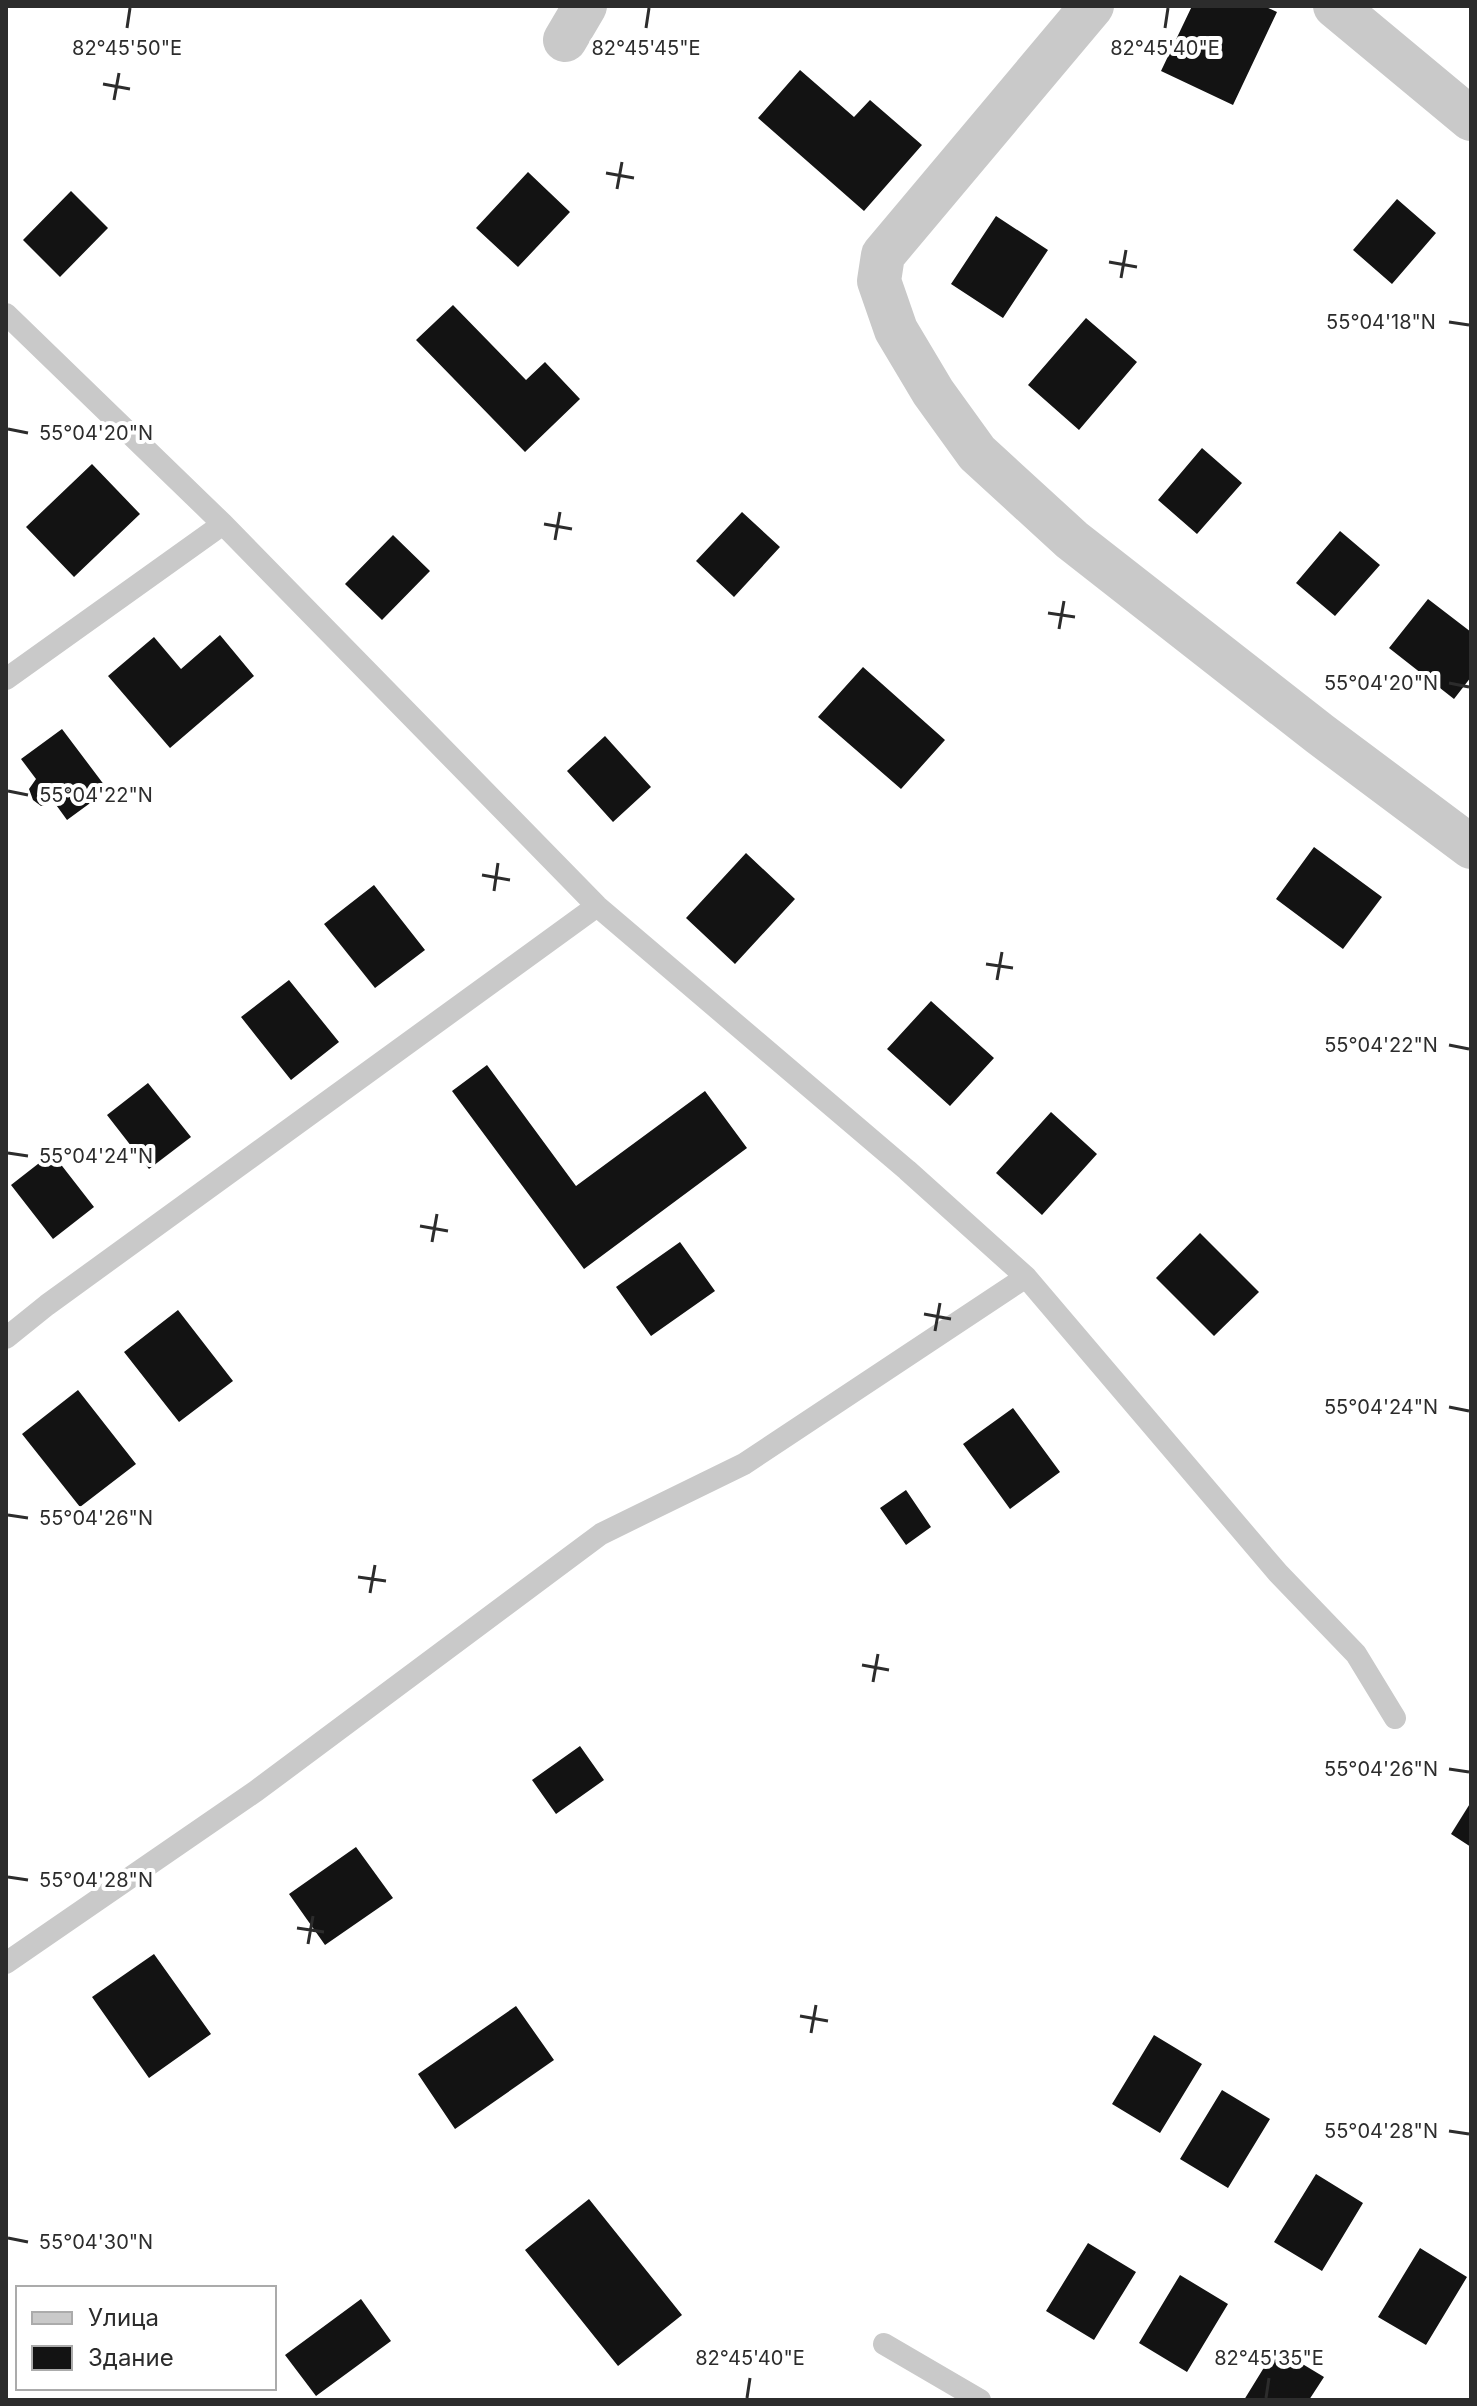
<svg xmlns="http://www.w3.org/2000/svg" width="1477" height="2406" font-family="Inter,sans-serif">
<rect width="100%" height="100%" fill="#fff"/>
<path fill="#131313" d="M1192,6H1264L1277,12L1233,105L1161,71Z
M800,70L854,117L870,100L922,145L864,211L758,118Z
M528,172L570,212L518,267L476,228Z
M71,191L108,228L60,277L23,240Z
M1397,199L1436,233L1392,284L1353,250Z
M996,216L1048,250L1003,318L951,284Z
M453,305L526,380L545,362L580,399L525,452L416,340Z
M1086,318L1137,362L1079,430L1028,385Z
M1202,448L1242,483L1197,534L1158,500Z
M92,464L140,514L74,577L26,527Z
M742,512L780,547L734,597L696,561Z
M1340,531L1380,565L1335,616L1296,583Z
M393,535L430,571L382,620L345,584Z
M1428,599L1471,632V677L1454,699L1389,648Z
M220,635L254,676L170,748L108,676L154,637L181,669Z
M863,667L945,740L901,789L818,717Z
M62,729L108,790L67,820L54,802L41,806L33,800L29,789L36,779L21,759Z
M605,736L651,787L613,822L567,771Z
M1314,847L1382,897L1343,949L1276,899Z
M746,853L795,899L735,964L686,918Z
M374,885L425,950L375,988L324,924Z
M289,980L339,1042L291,1080L241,1017Z
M931,1001L994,1058L950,1106L887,1049Z
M487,1065L576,1186L705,1091L747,1148L584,1269L452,1091Z
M148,1083L191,1137L149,1169L107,1115Z
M1051,1112L1097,1154L1042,1215L996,1173Z
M52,1153L94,1207L53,1239L11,1185Z
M1200,1233L1259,1292L1214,1336L1156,1278Z
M680,1242L715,1291L651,1336L616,1287Z
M178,1310L233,1381L179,1422L124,1352Z
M78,1390L136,1464L80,1507L22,1434Z
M1013,1408L1060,1472L1010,1509L963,1444Z
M906,1490L931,1527L906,1545L880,1508Z
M580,1746L604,1780L556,1814L532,1780Z
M1471,1802V1847L1451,1834Z
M356,1847L393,1898L325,1945L289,1894Z
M154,1954L211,2034L149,2078L92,1997Z
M516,2006L554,2060L455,2129L418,2074Z
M1154,2035L1202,2064L1160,2133L1112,2104Z
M1222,2090L1270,2119L1228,2188L1180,2159Z
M1316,2174L1363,2203L1322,2271L1274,2242Z
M589,2199L682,2315L618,2366L525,2250Z
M1088,2243L1136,2272L1094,2340L1046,2311Z
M1420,2248L1467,2277L1426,2345L1378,2317Z
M1180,2275L1228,2304L1187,2372L1139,2343Z
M361,2299L391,2341L316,2396L285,2355Z
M1276,2348L1324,2377L1309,2400H1244Z"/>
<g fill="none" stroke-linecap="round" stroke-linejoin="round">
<path stroke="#c9c9c9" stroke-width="22" d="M6,314L223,524L597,906L907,1170L1026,1277L1278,1573L1356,1654L1395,1718
M6,679L223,524
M6,1338L47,1305L597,906
M6,1963L256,1791L601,1534L744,1464L1026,1277
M884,2344L980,2400"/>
<path stroke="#c9c9c9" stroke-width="44" d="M1092,6L883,255L879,281L896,330L933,392L977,453L1072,540L1320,734L1471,847
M1335,6L1471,119
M565,40L585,6"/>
</g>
<path fill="none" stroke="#2c2c2c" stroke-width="3" d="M127,28L130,8M646,28L649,8M1165,28L1168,8M103,84L130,89M114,100L119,73M606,173L634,178M617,189L622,162M1109,262L1137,267M1121,278L1126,250M1449,322L1469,325M8,429L28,433M544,524L572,529M555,540L560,512M1048,613L1075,617M1059,629L1064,601M1449,683L1469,687M8,791L28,795M482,875L510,880M494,891L498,863M986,964L1013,968M997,980L1002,952M1449,1045L1469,1049M8,1153L28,1156M420,1226L448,1231M432,1242L437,1214M924,1314L951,1319M935,1331L940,1303M1449,1407L1469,1411M8,1515L28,1518M358,1577L386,1581M370,1593L375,1565M862,1665L889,1670M873,1682L878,1654M1449,1769L1469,1772M8,1877L28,1880M297,1928L324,1932M308,1944L313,1916M800,2016L828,2021M811,2033L816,2005M1449,2131L1469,2134M8,2238L28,2242M747,2398L750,2378M1266,2398L1269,2378"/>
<g font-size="20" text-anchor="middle" fill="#2c2c2c" stroke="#fff" stroke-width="8" stroke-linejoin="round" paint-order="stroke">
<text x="127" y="55">82°45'50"E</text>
<text x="646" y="55">82°45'45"E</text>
<text x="1165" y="55">82°45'40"E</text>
<text x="1381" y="329">55°04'18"N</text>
<text x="96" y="440">55°04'20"N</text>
<text x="1381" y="690">55°04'20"N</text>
<text x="96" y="802">55°04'22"N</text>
<text x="1381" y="1052">55°04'22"N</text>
<text x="96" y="1163">55°04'24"N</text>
<text x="1381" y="1414">55°04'24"N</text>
<text x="96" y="1525">55°04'26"N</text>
<text x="1381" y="1776">55°04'26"N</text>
<text x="96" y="1887">55°04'28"N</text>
<text x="1381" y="2138">55°04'28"N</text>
<text x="96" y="2249">55°04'30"N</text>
<text x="750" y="2365">82°45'40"E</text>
<text x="1269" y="2365">82°45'35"E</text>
</g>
<rect width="1477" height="2406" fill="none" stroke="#2c2c2c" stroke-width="16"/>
<rect x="16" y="2286" width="260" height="104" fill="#ffffff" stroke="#ababab" stroke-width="2"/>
<rect x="32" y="2312" width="40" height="12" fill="#c9c9c9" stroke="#ababab" stroke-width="2"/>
<text x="88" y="2326" font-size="24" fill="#2c2c2c">Улица</text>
<rect x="32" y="2346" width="40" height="24" fill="#131313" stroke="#ababab" stroke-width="2"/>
<text x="88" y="2366" font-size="24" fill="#2c2c2c">Здание</text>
</svg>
